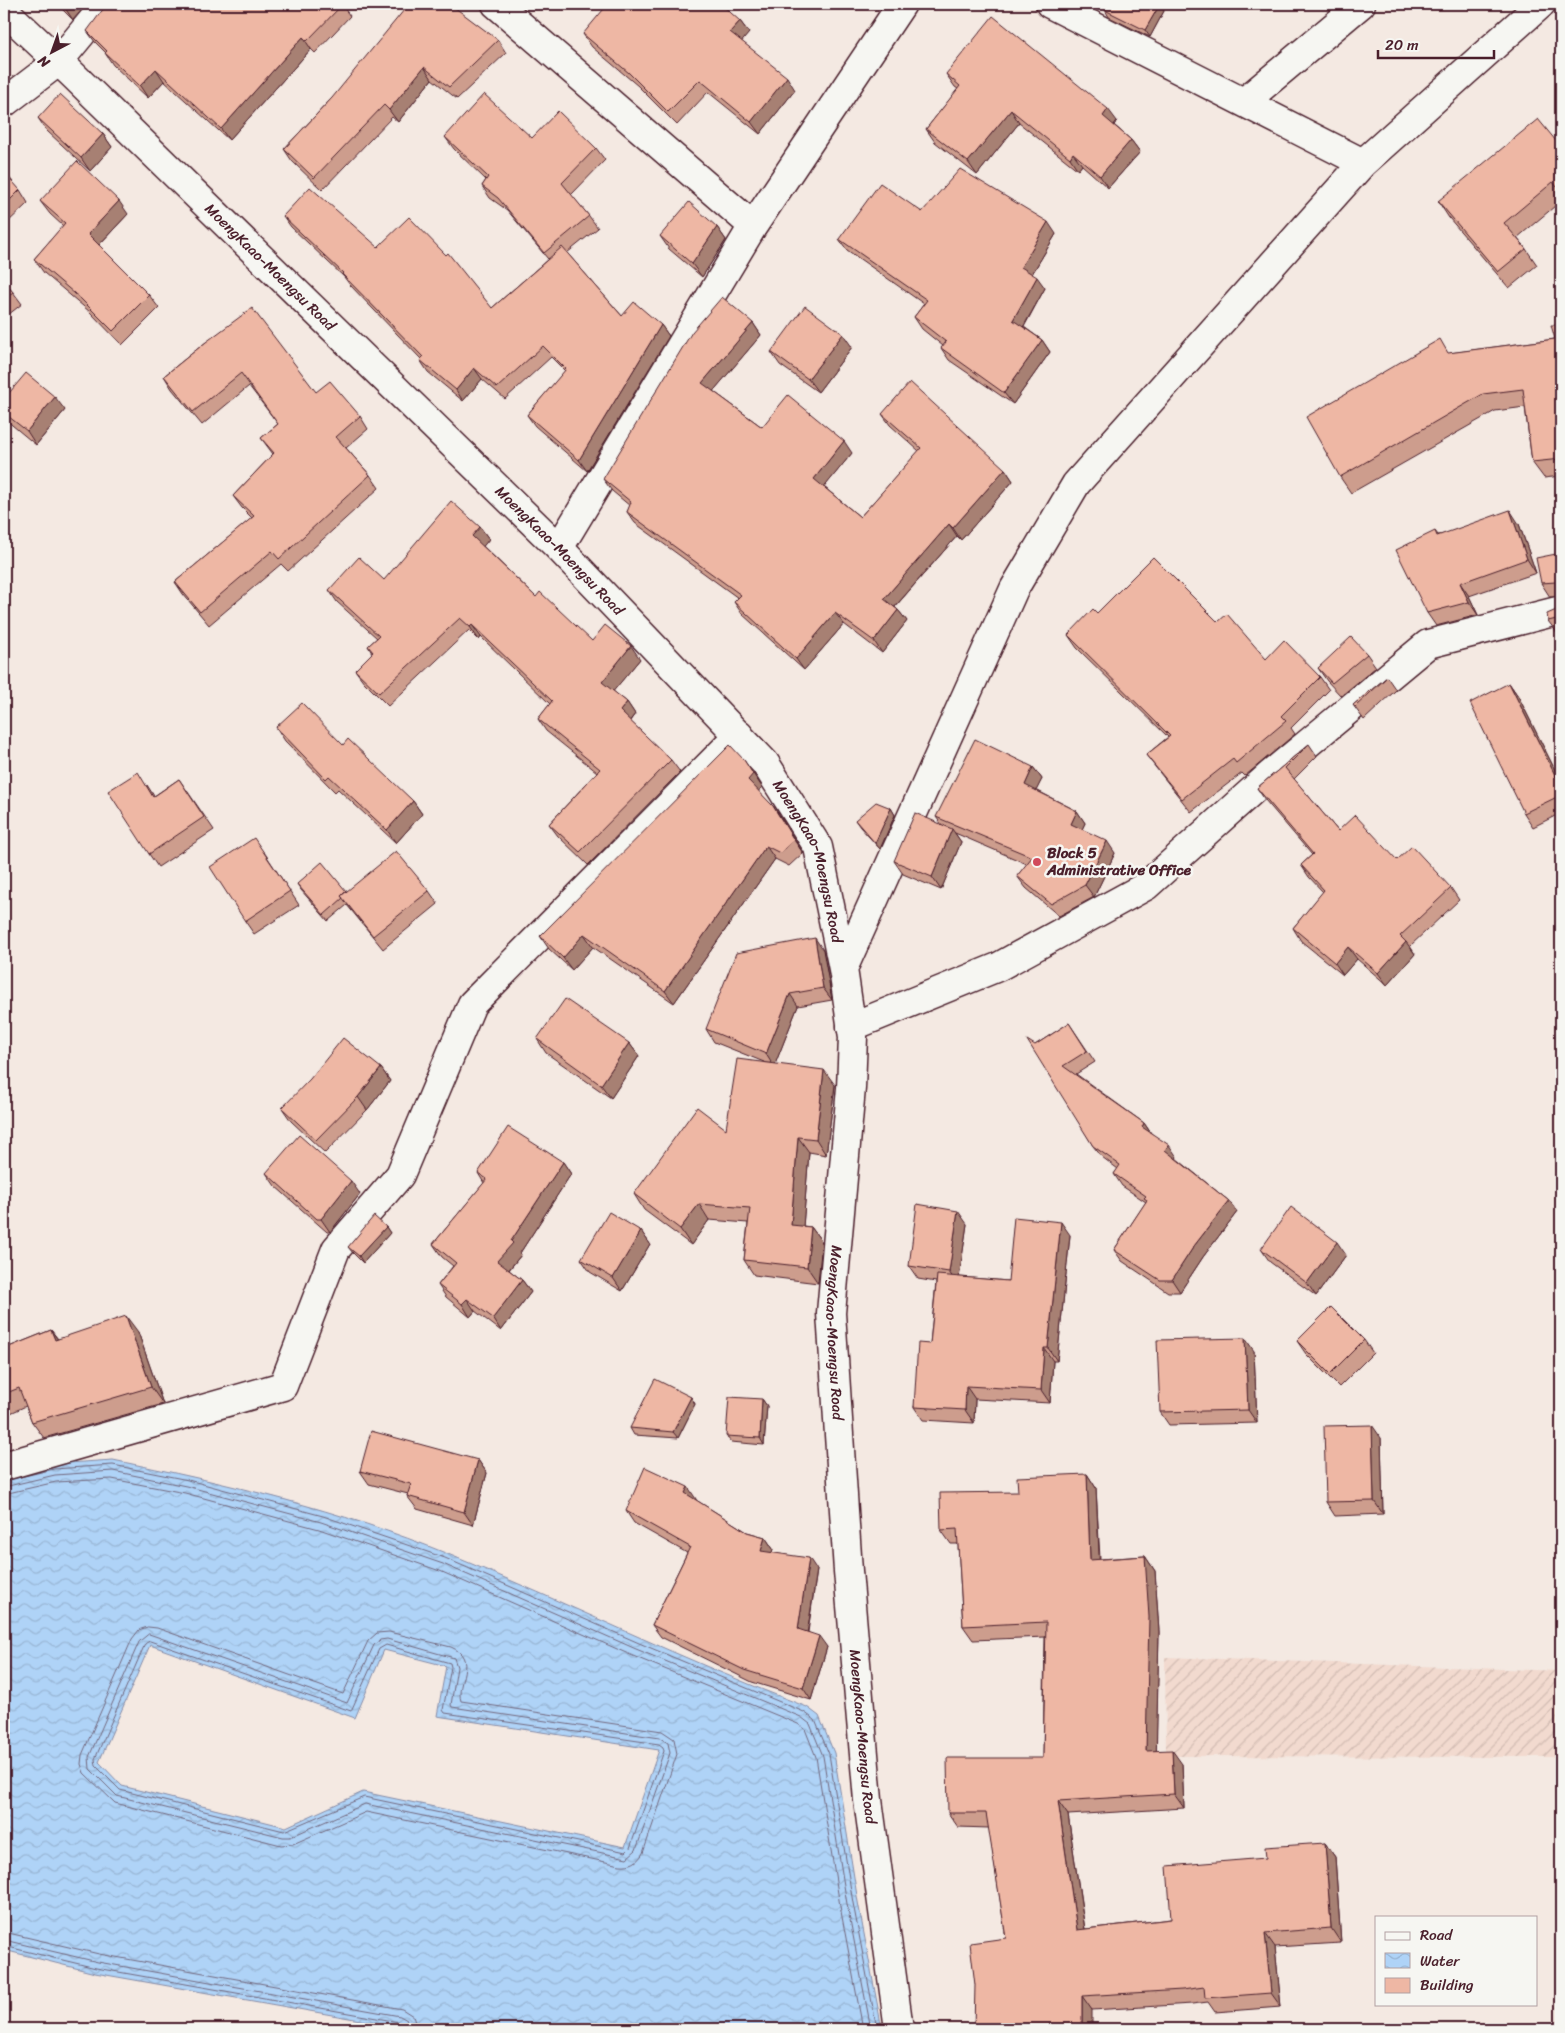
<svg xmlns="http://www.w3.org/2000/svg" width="1565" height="2033" font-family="Sriracha,sans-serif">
<defs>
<pattern id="industrial-furrows" width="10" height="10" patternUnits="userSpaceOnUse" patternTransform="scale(1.25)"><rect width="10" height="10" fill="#f2dacf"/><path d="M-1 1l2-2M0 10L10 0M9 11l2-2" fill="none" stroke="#d1bbb2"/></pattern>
<pattern id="water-waves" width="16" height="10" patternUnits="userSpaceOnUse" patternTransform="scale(1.25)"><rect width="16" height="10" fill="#afd3f7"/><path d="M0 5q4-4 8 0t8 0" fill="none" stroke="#98b5d4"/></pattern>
</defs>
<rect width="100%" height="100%" fill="#f4e9e2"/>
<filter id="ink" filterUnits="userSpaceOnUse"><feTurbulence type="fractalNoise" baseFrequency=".02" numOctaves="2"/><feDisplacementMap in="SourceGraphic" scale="10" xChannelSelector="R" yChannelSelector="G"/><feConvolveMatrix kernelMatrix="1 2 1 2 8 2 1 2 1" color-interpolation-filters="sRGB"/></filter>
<g filter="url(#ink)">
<path fill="url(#industrial-furrows)" d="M1165,1657L1561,1671V1757L1166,1756Z"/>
<path fill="url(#water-waves)" stroke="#878ba5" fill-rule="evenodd" d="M113,1460C226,1483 341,1510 448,1554C568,1603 685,1661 807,1707L819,1716L834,1753L858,1902L882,2029H411L95,1973L4,1950V1476L53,1464ZM150,1645L355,1718L384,1650L446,1666L437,1716L659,1750L625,1847L363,1792L286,1827L122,1786L99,1762Z"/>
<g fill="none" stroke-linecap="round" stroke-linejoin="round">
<path stroke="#72677d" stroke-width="1" d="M16,1478L54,1469L113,1465L188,1480L323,1516L445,1558L639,1643L804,1712L815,1720L829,1754L853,1903L877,2029
M4,1487L55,1475L113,1471L186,1486L321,1522L443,1564L636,1649L801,1717L810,1724L823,1756L847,1904L871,2029
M4,1494L56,1482L112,1479L185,1493L319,1529L440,1571L633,1656L798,1724L805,1729L816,1757L840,1906L863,2029
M148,1627L157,1628L343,1694L368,1641L377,1633L389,1632L451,1647C479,1659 455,1683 461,1701L662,1731L674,1739L677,1754L643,1853C638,1862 631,1866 620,1865L366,1812L293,1844L281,1845L115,1803L84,1773L81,1764L82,1755L132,1639L139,1630Z
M149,1634L347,1703L374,1645L380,1640L387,1639L454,1658L457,1667L451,1705L452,1707L660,1738L668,1743L670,1753L636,1850L627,1858L365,1804L290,1837H283L117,1796L90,1769L89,1757L139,1642Z
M150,1641L351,1711L379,1649L386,1645L450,1663L451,1667L443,1710L445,1713L659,1744L663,1747L664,1751L630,1848L626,1852L364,1797L284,1831L120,1790L96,1766L95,1759L145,1644Z
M4,1932L99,1954L402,2009L413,2016L417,2029
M4,1940L98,1962L400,2016L407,2020L410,2029
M4,1946L96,1968L399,2022L402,2025L403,2029"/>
<defs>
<path id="minor" d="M496,4L753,226
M1050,4L1363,163
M1244,102L1361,4
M4,103L59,61L106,4
M559,548L753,226L902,4
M843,969L1014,589L1076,484L1363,163L1541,4
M851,1027L998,967L1146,886L1271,774L1428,644L1561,610
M4,1466L283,1386L336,1249L400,1175L472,1004L739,735"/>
<g id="secondary">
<path id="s1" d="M4,10L71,73L559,548L765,763L818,847L843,969L853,1037L851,1088L831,1313L848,1571L868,1800L899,2029"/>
</g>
</defs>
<use href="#minor" stroke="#4a1f2b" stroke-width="31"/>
<use href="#secondary" stroke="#4a1f2b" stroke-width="31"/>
<use href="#minor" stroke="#f6f6f2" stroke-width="28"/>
<use href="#secondary" stroke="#f6f6f2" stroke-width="28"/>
</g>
<path fill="#cd9d8d" stroke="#4a1f2b" d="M57,4H87L73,20Z
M341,4L350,16L315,53L311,49L229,140L164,81L148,98L113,65L105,53H106L95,42L87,31Z
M1160,4L1164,11L1150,37L1109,17L1105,10Z
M740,21L749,33L741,41L795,90L760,134L708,92L677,125L638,86L592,47L583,34Z
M498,40L506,53L457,99L432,79L398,122L392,117L322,190L292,161L284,149L332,98Z
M946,74L1117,121L1114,125L1131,140L1140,152L1108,188L1082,165L1078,170L1019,123L977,175L935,142L926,129L958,89L955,87Z
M38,118L103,134L112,147L90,171L47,131Z
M445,137L532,138L596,148L605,160L571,195L589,216L598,228L567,253L622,316L661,325L669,336L587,471L535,426L527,415L565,371L551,357L505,399L482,379L463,401L428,372L420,360L421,359L350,285L344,277L291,227L283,216L378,247L492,308L548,259L507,210L490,198L482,186L486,180L454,149Z
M1561,147V201L1517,238L1526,249L1537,265L1509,288L1449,218L1438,201Z
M4,176L20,190L28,203L4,226Z
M40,201L128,214L99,245L149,295L159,308L122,345L90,312L44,273L34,259L63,226L50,214Z
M922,212L1056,234L1032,274L1045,288L1024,327L1042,340L1050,352L1013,404L949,360L941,348L943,346L922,329L914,317L924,304L847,250L839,239Z
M717,227L726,240L702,277L669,249L660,236Z
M4,282L13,292L22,304L4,318Z
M753,323L761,335L713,391L762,427L852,453L824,487L860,517L919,451L890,425L882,414L1005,469L1013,481L961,540L957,536L895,607L898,610L907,621L882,653L844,624L804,670L742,614L734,602L738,598L635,523L627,512L630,506L612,491L603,479Z
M1561,325V476L1544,478L1532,462L1525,407L1495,411L1351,493L1340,477L1450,353L1555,339Z
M206,342L316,392L360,416L368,429L346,448L370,475L379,488L288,571L281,564L209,625L183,594L175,582L252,518L242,508L233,496L273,454L261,438L278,424L249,386L202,425L172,389L164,376Z
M852,347L818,392L780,365L771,352Z
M4,399L65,410L36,445L6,420L4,417Z
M1519,524L1536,573L1469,596L1478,615L1436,626L1427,613L1435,531L1438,535Z
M480,527L489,539L483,546L536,597L592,641L640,659L613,691L627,702L635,714L630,721L671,760L680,772L588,865L558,836L549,824L597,772L546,731L538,719L550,704L481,637L479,640L469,630L388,706L364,682L355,670L372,653L368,646L377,638L337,602L329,590L384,580Z
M1561,553V596L1550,597L1541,583Z
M1561,608V633L1558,634L1548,621Z
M1097,613L1218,622L1266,659L1320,677L1329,690L1291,728L1295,734L1245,776L1242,773L1191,812L1156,768L1146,755L1168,737L1077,648L1068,635Z
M1367,654L1376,667L1341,696L1327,681L1318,668Z
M1387,677L1396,690L1364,720L1353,705Z
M1509,683L1518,696L1561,782V813L1533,827L1524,813Z
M276,727L343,745L413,801L422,814L396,843L338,789L335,792L285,741Z
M1309,744L1317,756L1294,779L1338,831L1451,888L1459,900L1410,946L1415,954L1387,985L1357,959L1343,975L1301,941L1293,928L1323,892L1309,877L1301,865L1312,855L1265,800L1257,788Z
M1033,767L1042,779L1036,790L1077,811L1085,823L1082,829L1115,853L1094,897L1059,916L1026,888L1017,876L1027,864L955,833L961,842L941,890L903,874L894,861L942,825L936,817Z
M753,773L762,787L758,791L773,806L803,853L789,866L775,859L674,1003L593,947L572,970L549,949L540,936Z
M179,779L214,830L158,867L149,854L147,785L154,796Z
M891,808L895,815L880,849L860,827L855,820Z
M264,852L299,905L254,934L245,921Z
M297,884L346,891H429L438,904L383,949L347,905L328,921L301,890Z
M823,950L832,1000L798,1006L775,1064L835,1085L826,1155L809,1152L803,1226L811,1227L822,1242L818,1283L754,1275L744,1260L748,1223L709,1220L691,1245L644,1210L634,1194L726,1129L764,1062L714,1042L706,1029Z
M1069,1023L1095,1062L1076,1074L1144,1123L1151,1133L1177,1157L1176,1158L1229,1201L1237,1212L1203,1257L1180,1292H1168L1122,1261L1114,1250L1146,1202L1122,1186L1114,1174L1118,1169L1102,1157L1093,1146L1035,1045Z
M537,1039L629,1043L639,1056L611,1098L546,1053Z
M381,1068L390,1081L367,1110L325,1153L291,1121L282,1108Z
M563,1162L571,1174L520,1253L521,1255L509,1270L522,1280L531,1292L501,1331L475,1311L470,1317L446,1297L438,1285L453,1266L442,1257L433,1244L484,1183L478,1173Z
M266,1173L360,1194L330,1232H327L275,1186Z
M967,1224L959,1277L1008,1281L1070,1235L1057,1361H1053L1050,1403L975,1399L974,1423L923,1420L914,1407L930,1344L936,1282L918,1279L909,1266Z
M386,1227L390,1233L363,1263L353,1253L348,1247Z
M641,1231L650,1244L622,1291L590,1272L581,1259Z
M1261,1249L1346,1255L1316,1296L1270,1262Z
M51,1330L58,1339L138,1332L163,1404L44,1438L32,1422L26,1406L4,1416V1349Z
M1364,1340L1373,1353L1339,1387L1306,1354L1297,1341Z
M1254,1351L1257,1423L1169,1425L1160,1412Z
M691,1397L695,1404L678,1438L634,1435L630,1428Z
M762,1399L767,1406L764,1445L731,1442L726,1436Z
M1381,1438L1383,1514L1335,1516L1326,1502Z
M478,1460L487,1473L473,1525L417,1509L407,1496L408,1494L369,1484L360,1471Z
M1087,1474L1096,1488L1100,1559L1145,1556L1155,1571L1159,1632L1156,1751L1182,1764L1184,1808L1068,1815L1085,1929L1171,1919L1266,1858L1325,1843L1335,1857L1341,1943L1275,1947L1281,2007L1215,2012L1208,2002L1192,2004L1092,2010L1006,1938L989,1828L958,1827L948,1813L1043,1758L1045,1637L973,1640L963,1626L958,1544H951L941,1530L1018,1492Z
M696,1499V1500L747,1532L765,1537L773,1549L772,1552L817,1570L808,1632L827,1647L811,1700L752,1682L661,1637L652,1625L687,1553L634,1523L626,1511Z"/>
<path fill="#a78073" stroke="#4a1f2b" d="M69,4H87L73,20L65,8Z
M1160,4L1164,11L1150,37L1145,30Z
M740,21L749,33L739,45L730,32Z
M303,37L311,49L229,140L221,129Z
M424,67L432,79L398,122L389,110Z
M156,69L164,81L148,98L140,86Z
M787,77L795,90L760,134L751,122Z
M1108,109L1117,121L1111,128L1103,116Z
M1011,110L1019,123L977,175L968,162Z
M103,134L112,147L90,171L81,158Z
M1131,140L1140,152L1108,188L1100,176Z
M1073,153L1082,165L1078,170L1070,158Z
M119,201L128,214L97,247L88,234Z
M1048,222L1056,234L1029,279L1021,267Z
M717,227L726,240L702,277L692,264Z
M1037,277L1045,288L1021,331L1013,320Z
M753,323L761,335L710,395L702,383Z
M661,325L669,336L587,471L579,460Z
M843,334L852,347L818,392L808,379Z
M1042,340L1050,352L1013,404L1004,393Z
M474,368L482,379L463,401L456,390Z
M1558,380L1561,385V402Z
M55,397L65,410L36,445L27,431Z
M844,441L852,453L822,490L814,479Z
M1005,469L1013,481L961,540L953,528Z
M1510,510L1519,524L1536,573L1527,559Z
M949,524L957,536L892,610L884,599Z
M480,527L489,539L481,549L472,536Z
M1460,583L1469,596L1478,615L1469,602Z
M898,610L907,621L882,653L874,641Z
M835,613L844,624L804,670L796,659Z
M472,625L481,637L479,640L470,627Z
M631,646L640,659L611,694L602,682Z
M1509,683L1518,696L1561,782V787Z
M627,702L635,714L628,723L620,711Z
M744,760L762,787L757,793L748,780Z
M1033,767L1042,779L1033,797L1025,785Z
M413,801L422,814L396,843L387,830Z
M773,806L782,819L803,853L794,840Z
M891,808L895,815L880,849L875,843Z
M1077,811L1085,823L1079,836L1071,824Z
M952,829L961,842L941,890L932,877Z
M1107,841L1115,853L1094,897L1085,885Z
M766,846L775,859L674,1003L665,991Z
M584,934L593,947L572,970L563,958Z
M815,938L823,950L832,1000L823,988Z
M1406,942L1415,954L1387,985L1378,973Z
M1348,947L1357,959L1343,975L1335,963Z
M790,994L798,1006L774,1067L766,1054Z
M629,1043L639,1056L611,1098L601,1085Z
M381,1068L390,1081L367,1110L358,1097Z
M824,1070L835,1085L826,1155L816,1139Z
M1144,1123L1152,1135L1142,1127Z
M798,1137L809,1152L802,1240L791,1225Z
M1169,1145L1177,1157L1174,1162L1165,1150Z
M563,1162L571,1174L520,1253L521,1255L506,1273L497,1261L511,1241Z
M351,1181L360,1194L330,1232L321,1219Z
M1229,1201L1237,1212L1203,1257L1180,1292L1172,1280L1194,1246Z
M699,1204L709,1220L691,1245L680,1229Z
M958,1211L967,1224L958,1285L949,1272Z
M1061,1222L1070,1235L1057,1361L1048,1348Z
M386,1227L390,1233L363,1263L359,1256Z
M811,1227L822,1242L818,1283L807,1267Z
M641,1231L650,1244L622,1291L613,1278Z
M1337,1242L1346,1255L1316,1296L1307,1283Z
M522,1280L531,1292L501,1331L493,1318Z
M467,1299L475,1311L470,1317L462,1304Z
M126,1316L138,1332L163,1404L151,1387Z
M51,1330L63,1347L55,1340Z
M1245,1338L1254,1351L1257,1423L1248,1410Z
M1044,1348L1053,1361L1050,1403L1041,1390Z
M966,1386L975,1399L974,1423L965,1410Z
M691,1397L695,1404L678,1438L673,1432Z
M762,1399L767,1406L764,1445L760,1438Z
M1372,1425L1381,1438L1383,1514L1374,1501Z
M478,1460L487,1473L473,1525L464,1512Z
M1087,1474L1096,1488L1100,1574L1090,1560Z
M688,1487L696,1499L693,1505L685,1493Z
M765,1537L773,1549L769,1563L761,1551Z
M1145,1556L1155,1571L1159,1632L1156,1766L1146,1751Z
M809,1558L817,1570L806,1641L798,1629Z
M819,1636L827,1647L811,1700L803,1688Z
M1172,1750L1182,1764L1184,1808L1174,1794Z
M1058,1801L1068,1815L1087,1944L1077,1930Z
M1325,1843L1335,1857L1341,1943L1331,1928Z
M1265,1933L1275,1947L1281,2007L1271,1993Z
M1082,1996L1092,2010V2029H1082Z"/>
<path fill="#eeb7a4" stroke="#4a1f2b" d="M60,4H69L65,8Z
M107,4H341L342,5L307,41L303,37L221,129L156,69L140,86L105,53L107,51L87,31Z
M409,4H450L498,40L449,87L424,67L389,110L384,105L314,178L284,149L332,98Z
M608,4H721L740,21L730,32L787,77L751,122L700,80L668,112L629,73L583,34Z
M1108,4H1160L1145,30L1105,10Z
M993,16L1108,109L1103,116L1131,140L1100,176L1073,153L1070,158L1011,110L968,162L926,129L960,86L946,74Z
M60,94L103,134L81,158L38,118Z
M484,94L532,138L558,111L596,148L562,183L589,216L544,253L498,198L482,186L488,177L445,137Z
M1538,119L1561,147V192L1553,182L1504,223L1526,249L1498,272L1438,201Z
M77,161L119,201L88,234L149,295L113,331L81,299L34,259L65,223L40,201Z
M960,169L1048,222L1021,267L1037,277L1013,320L1042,340L1004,393L941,348L946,342L914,317L927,300L839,239L880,183L922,212Z
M6,174L20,190L4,206V176Z
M310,187L378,247L409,217L446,255L448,253L492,308L562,247L622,316L634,302L661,325L579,460L527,415L566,369L543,346L497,388L474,368L456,390L420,360L423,357L342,274L343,273L283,216Z
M689,202L717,227L692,264L660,236Z
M4,282L13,292L4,299Z
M722,297L753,323L702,383L762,427L788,395L844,441L814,479L860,517L921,448L882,414L910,382L1005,469L953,528L949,524L884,599L898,610L874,641L835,613L796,659L734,602L741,595L627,512L631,502L603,479L692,332Z
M805,306L843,334L808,379L771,352Z
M252,308L316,392L330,381L360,416L336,437L370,475L279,559L272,551L200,612L175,582L254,516L233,496L274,453L261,438L278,424L241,373L193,412L164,376L206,342Z
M1551,325H1561V380H1558L1561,402V459L1532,462L1523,389L1483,394L1340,477L1306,417L1440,339L1448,353L1555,339Z
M26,373L55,397L27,431L4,413V399Z
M451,501L480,527L472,536L536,597L540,592L592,641L605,625L631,646L602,682L627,702L620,711L671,760L580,852L549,824L600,769L538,719L552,701L472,625L470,627L460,618L379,693L355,670L373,652L368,646L379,636L329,590L359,557L384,580Z
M1510,510L1527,559L1460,583L1469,602L1427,613L1396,550L1435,531L1437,536Z
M1561,553V585L1556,582L1541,583L1536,558Z
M1153,557L1218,622L1227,614L1266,659L1284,640L1320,677L1281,716L1286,721L1236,763L1233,759L1182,799L1146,755L1170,736L1068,635L1093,609L1097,613Z
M1561,608V618L1548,621L1547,614Z
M1351,637L1367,654L1332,683L1318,668Z
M1561,676V686L1559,677Z
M1387,677L1355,707L1353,705Z
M1509,683L1561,787V795L1524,813L1470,703Z
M302,703L343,745L348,739L413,801L387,830L329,776L326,779L276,727Z
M975,739L1033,767L1025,785L1077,811L1071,824L1107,841L1085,885L1051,904L1017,876L1032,857L936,817Z
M1309,744L1285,768L1338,831L1355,815L1397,860L1412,846L1451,888L1400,936L1406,942L1378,973L1348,947L1335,963L1293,928L1324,890L1301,865L1313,854L1257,788Z
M730,745L744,760L753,774L748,780L773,806L794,840L780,853L766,846L665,991L584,934L563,958L540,936Z
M138,772L153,797L179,779L204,817L149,854L108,791Z
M876,802L891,808L875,843L855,820Z
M915,813L952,829L932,877L894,861Z
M254,838L290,891L245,921L210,867Z
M396,851L429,891L373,936L341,896Z
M322,862L346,891L341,896L343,898L324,915L297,884Z
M815,938L823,988L790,994L766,1054L706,1029L736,953Z
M565,999L629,1043L601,1085L537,1039Z
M1069,1023L1087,1051L1063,1066L1144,1123L1142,1127L1169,1145L1165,1150L1229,1201L1194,1246L1172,1280H1160L1114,1250L1147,1200L1144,1198L1146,1196L1114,1174L1120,1165L1093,1146L1027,1040L1035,1045Z
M343,1038L381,1068L358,1097L316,1140L282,1108L310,1079Z
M737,1059L824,1070L816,1139L798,1137L791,1225L811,1227L807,1267L744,1260L750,1208L699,1204L680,1229L634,1194L697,1107L726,1129Z
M508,1127L563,1162L511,1241L513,1243L497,1261L522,1280L493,1318L467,1299L462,1304L438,1285L456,1263L433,1244L487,1179L478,1173Z
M299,1135L351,1181L321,1219H317L266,1173Z
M917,1204L958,1211L949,1272L909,1266Z
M1291,1207L1337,1242L1307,1283L1261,1249Z
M609,1212L641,1231L613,1278L581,1259Z
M374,1216L386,1227L359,1256L348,1247Z
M1014,1217L1061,1222L1048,1348H1044L1041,1390L966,1386L965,1410L914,1407L918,1343L930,1344L937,1275L1008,1281Z
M1331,1307L1364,1340L1330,1374L1297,1341Z
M126,1316L151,1387L32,1422L19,1388L4,1394V1349L51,1330L55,1340Z
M1245,1338L1248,1410L1160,1412L1157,1340Z
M655,1379L691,1397L673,1432L630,1428Z
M729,1397L762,1399L760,1438L726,1436Z
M1372,1425L1374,1501L1326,1502L1324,1426Z
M371,1431L478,1460L464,1512L407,1496L411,1484L360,1471Z
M645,1467L688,1487L685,1493L747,1532L765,1537L761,1551L809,1558L798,1629L819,1636L803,1688L744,1670L652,1625L690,1547L626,1511Z
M1087,1474L1090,1560L1145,1556L1149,1617L1146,1751L1172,1750L1174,1794L1058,1801L1077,1930L1171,1919L1167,1866L1266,1858L1265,1847L1325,1843L1331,1928L1265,1933L1271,1993L1205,1998L1204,1987L1182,1990L1082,1996V2029H974L975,1985L970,1943L1006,1938L986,1813H948L947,1758H1043L1046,1622L963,1626L957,1529L941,1530L940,1493L1018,1492L1017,1477Z
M1450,2027L1451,2029H1417Z"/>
</g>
<circle fill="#d1495b" stroke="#f6f6f2" stroke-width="2" cx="1037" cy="862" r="5"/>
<g text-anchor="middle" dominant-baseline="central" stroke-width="5" stroke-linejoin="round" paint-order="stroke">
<g font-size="15" fill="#4a1f2b" stroke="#f6f6f2">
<text stroke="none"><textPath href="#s1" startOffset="370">MoengKaao-Moengsu Road</textPath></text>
<text stroke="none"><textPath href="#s1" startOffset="775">MoengKaao-Moengsu Road</textPath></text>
<text stroke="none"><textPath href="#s1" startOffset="1180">MoengKaao-Moengsu Road</textPath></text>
<text stroke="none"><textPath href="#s1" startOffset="1660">MoengKaao-Moengsu Road</textPath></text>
<text stroke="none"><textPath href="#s1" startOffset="2065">MoengKaao-Moengsu Road</textPath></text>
</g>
<g font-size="15" font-weight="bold" fill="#4a1f2b" stroke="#f6f6f2" text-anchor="start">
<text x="1047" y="853">Block 5<tspan x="1047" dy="17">Administrative Office</tspan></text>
</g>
</g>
<rect width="1565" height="2033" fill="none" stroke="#f6f6f2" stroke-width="20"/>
<rect x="10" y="10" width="1545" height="2013" fill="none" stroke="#4a1f2b" stroke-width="2" filter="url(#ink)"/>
<rect x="1375" y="1916" width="162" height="90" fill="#f6f6f2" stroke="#b1a0a2"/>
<rect x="1385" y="1932" width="25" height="8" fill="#f6f6f2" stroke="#b1a0a2"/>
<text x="1420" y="1940" font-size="15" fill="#4a1f2b">Road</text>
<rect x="1385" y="1953" width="25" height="15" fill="url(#water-waves)" stroke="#b1a0a2"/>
<text x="1420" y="1966" font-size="15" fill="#4a1f2b">Water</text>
<rect x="1385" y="1978" width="25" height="15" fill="#eeb7a4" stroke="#b1a0a2"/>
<text x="1420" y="1990" font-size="15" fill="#4a1f2b">Building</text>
<g transform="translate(52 52) rotate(221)" stroke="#f6f6f2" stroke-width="4" paint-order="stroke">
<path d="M0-4L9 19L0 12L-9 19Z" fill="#4a1f2b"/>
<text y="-8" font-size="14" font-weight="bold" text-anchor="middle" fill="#4a1f2b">N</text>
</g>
<path d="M1378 50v8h116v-8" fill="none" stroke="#4a1f2b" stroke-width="2.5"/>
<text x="1385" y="50" font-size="15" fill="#4a1f2b" stroke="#f6f6f2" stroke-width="4" paint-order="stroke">20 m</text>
</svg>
